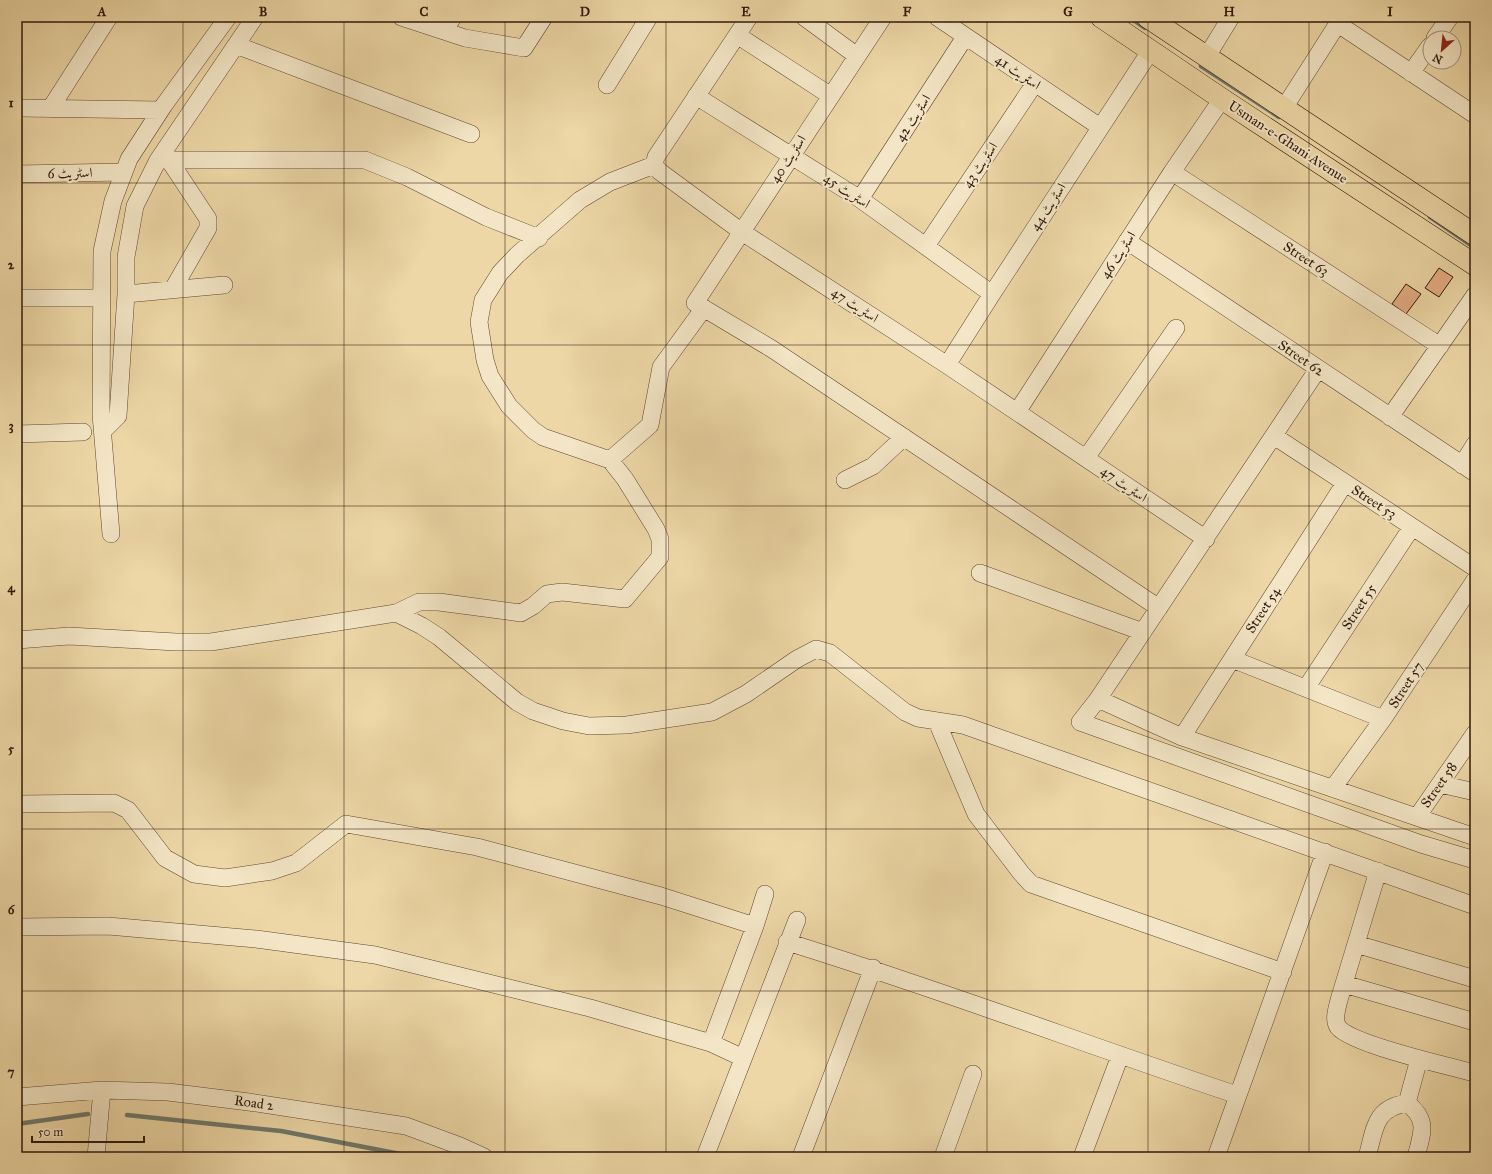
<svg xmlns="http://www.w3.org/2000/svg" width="1492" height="1174" font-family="'IM FELL Great Primer',Amiri,serif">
<rect width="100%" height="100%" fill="#edd7a6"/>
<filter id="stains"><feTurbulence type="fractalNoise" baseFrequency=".005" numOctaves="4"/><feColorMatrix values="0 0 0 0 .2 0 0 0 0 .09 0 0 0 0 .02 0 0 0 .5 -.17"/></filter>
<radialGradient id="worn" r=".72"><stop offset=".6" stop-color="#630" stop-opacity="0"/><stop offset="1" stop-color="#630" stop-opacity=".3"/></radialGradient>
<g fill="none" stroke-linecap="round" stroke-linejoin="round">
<path stroke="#70786c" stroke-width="4.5" d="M1129,17L1145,28
M1201,66L1279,117
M1430,217L1475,248
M127,1115L281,1131L416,1157
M17,1124L88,1114"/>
</g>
<path fill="#e5ac83" stroke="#30180a" d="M1439,268L1453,277L1439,297L1425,288Z
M1406,284L1421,294L1406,314L1392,304Z"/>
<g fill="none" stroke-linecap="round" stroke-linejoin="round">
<defs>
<path id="minor" d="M401,17L465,38L524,48L544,17
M749,17L656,157L654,165L659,171L742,232L947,365L1206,539
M804,17L857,56
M883,17L695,303L772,349L1159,608
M937,17L1100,127
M1338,24L1475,115
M444,31L453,17
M737,35L831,96
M1435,38L1450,17
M236,45L471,134
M1207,56L1231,17
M1411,73L1430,46
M607,85L649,17
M696,96L860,199L992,294
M17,108L161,110
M1284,108L1342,17
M50,109L109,17
M158,160H365L407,177L486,217L539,238
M169,160L208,219V228L173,289
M1172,172L1440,346
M17,174L124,172
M860,199L965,37
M1127,241L1475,473
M926,246L1035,83
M126,294L224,285
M17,298H102
M947,365L992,294L1151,50
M1017,412L1172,172L1222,99
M1390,417L1475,295
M103,431L118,416L126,294V257L135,206L158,160L255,17
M17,434L83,432
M1274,436L1475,568
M1086,458L1176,328
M610,460L650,425L661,367L704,308
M1462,465L1475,444
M845,480L873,466L904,437
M111,534L101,414L102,251L113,201L129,159L164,105L228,17
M980,573L1143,632
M396,613L419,602H439L521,613L533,606L547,594L562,592L625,599L660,557V539L656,529L625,479L610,460L543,437L533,430L509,406L490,376L485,360L479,322L483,300L500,273L517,255L580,200L610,182L654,165
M17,640L69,636L176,642H211L396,613L422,626L439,637L517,702L533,711L563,721L589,726L627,725L712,712L746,694L797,659L816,649L830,653L905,712L918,718L963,725L1475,906
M1232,659L1383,719
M1306,688L1412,527
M1098,699L1318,369
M937,722L976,814L1021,873L1031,884L1283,972
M1182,737L1345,483
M1440,784L1475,792
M1333,788L1383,719L1475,580
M17,804L114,803L128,810L165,858L194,874L225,878L272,871L296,863L346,824L477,847L661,896L755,926
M1417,817L1475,733
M1475,837L1182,737L1098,699L1080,722L1421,844L1475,860
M1378,871L1339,1000C1337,1009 1333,1019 1338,1027C1351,1044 1451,1067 1475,1073
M17,927L108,926L256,939L375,955L590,1008L711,1043L743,1058
M787,942C939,989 1087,1045 1237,1095
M1356,944L1475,979
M1344,984L1475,1022
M711,1043L755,926L765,894
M17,1097L102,1090L168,1092L249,1102L406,1126L460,1146L484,1157
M1407,1103L1419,1059
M96,1157L102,1090
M705,1157L797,920
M801,1157L873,968
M943,1157L973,1074
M1082,1157L1120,1056
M1216,1157L1325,852
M1367,1157C1375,1129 1374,1108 1407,1103C1429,1120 1422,1133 1416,1157"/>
<path id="major" d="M1101,17L1222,99L1475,265
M1147,17L1475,235"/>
</defs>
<use href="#minor" stroke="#5f4831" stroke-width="18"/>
<use href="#major" stroke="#30180a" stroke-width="22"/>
<use href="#minor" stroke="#f3e5c5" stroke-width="17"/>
<use href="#major" stroke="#edd7a6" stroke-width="21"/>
</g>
<path fill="none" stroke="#30180a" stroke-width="1" stroke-opacity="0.55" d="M183,17V1157M344,17V1157M505,17V1157M666,17V1157M826,17V1157M987,17V1157M1148,17V1157M1309,17V1157M17,183H1475M17,345H1475M17,506H1475M17,668H1475M17,829H1475M17,991H1475"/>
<g text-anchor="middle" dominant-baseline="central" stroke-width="4" stroke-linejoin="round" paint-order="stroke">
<g font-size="14" fill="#30180a" stroke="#f3e5c5">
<text transform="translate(1018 72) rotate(34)">اسٹریٹ 41</text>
<text transform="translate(913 118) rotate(-57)">اسٹریٹ 42</text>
<text transform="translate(1288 142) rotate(33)">Usman-e-Ghani Avenue</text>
<text transform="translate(788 159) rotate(-57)">اسٹریٹ 40</text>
<text transform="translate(980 165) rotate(-56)">اسٹریٹ 43</text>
<text transform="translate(70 173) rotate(-1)">اسٹریٹ 6</text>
<text transform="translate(847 191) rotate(33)">اسٹریٹ 45</text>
<text transform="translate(1048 207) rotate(-57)">اسٹریٹ 44</text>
<text transform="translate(1118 255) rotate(-57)">اسٹریٹ 46</text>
<text transform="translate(1306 259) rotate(33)">Street 63</text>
<text transform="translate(855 305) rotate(33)">اسٹریٹ 47</text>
<text transform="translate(1301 358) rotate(34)">Street 62</text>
<text transform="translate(1124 484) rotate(34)">اسٹریٹ 47</text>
<text transform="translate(1374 502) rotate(33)">Street 53</text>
<text transform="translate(1359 607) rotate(-57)">Street 55</text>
<text transform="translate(1263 610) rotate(-57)">Street 54</text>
<text transform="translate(1406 685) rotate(-57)">Street 57</text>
<text transform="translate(1439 785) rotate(-55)">Street 58</text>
<text transform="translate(254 1103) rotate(8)">Road 2</text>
</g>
</g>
<rect width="1492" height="1174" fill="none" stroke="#edd7a6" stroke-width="44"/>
<g transform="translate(1442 50) rotate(207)"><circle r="19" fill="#f3e5c5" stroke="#a5937a"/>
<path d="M0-3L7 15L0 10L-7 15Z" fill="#8f2418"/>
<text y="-6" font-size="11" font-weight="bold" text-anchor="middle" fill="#30180a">N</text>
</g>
<path d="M32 1136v6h112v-6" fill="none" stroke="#30180a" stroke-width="2"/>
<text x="38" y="1136" font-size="12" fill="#30180a" stroke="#f3e5c5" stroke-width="3" paint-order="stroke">50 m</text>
<rect x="22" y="22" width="1448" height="1130" fill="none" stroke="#30180a" stroke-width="1.5"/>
<g font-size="13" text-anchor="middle" font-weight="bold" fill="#30180a">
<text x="102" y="16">A</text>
<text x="263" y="16">B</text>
<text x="424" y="16">C</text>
<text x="585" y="16">D</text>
<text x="746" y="16">E</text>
<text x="907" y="16">F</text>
<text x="1068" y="16">G</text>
<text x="1229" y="16">H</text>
<text x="1390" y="16">I</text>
<text x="11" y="107">1</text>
<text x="11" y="269">2</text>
<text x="11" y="430">3</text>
<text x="11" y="592">4</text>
<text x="11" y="753">5</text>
<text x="11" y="914">6</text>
<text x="11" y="1076">7</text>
</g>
<rect width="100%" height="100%" filter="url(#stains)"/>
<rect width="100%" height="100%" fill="url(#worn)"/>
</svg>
